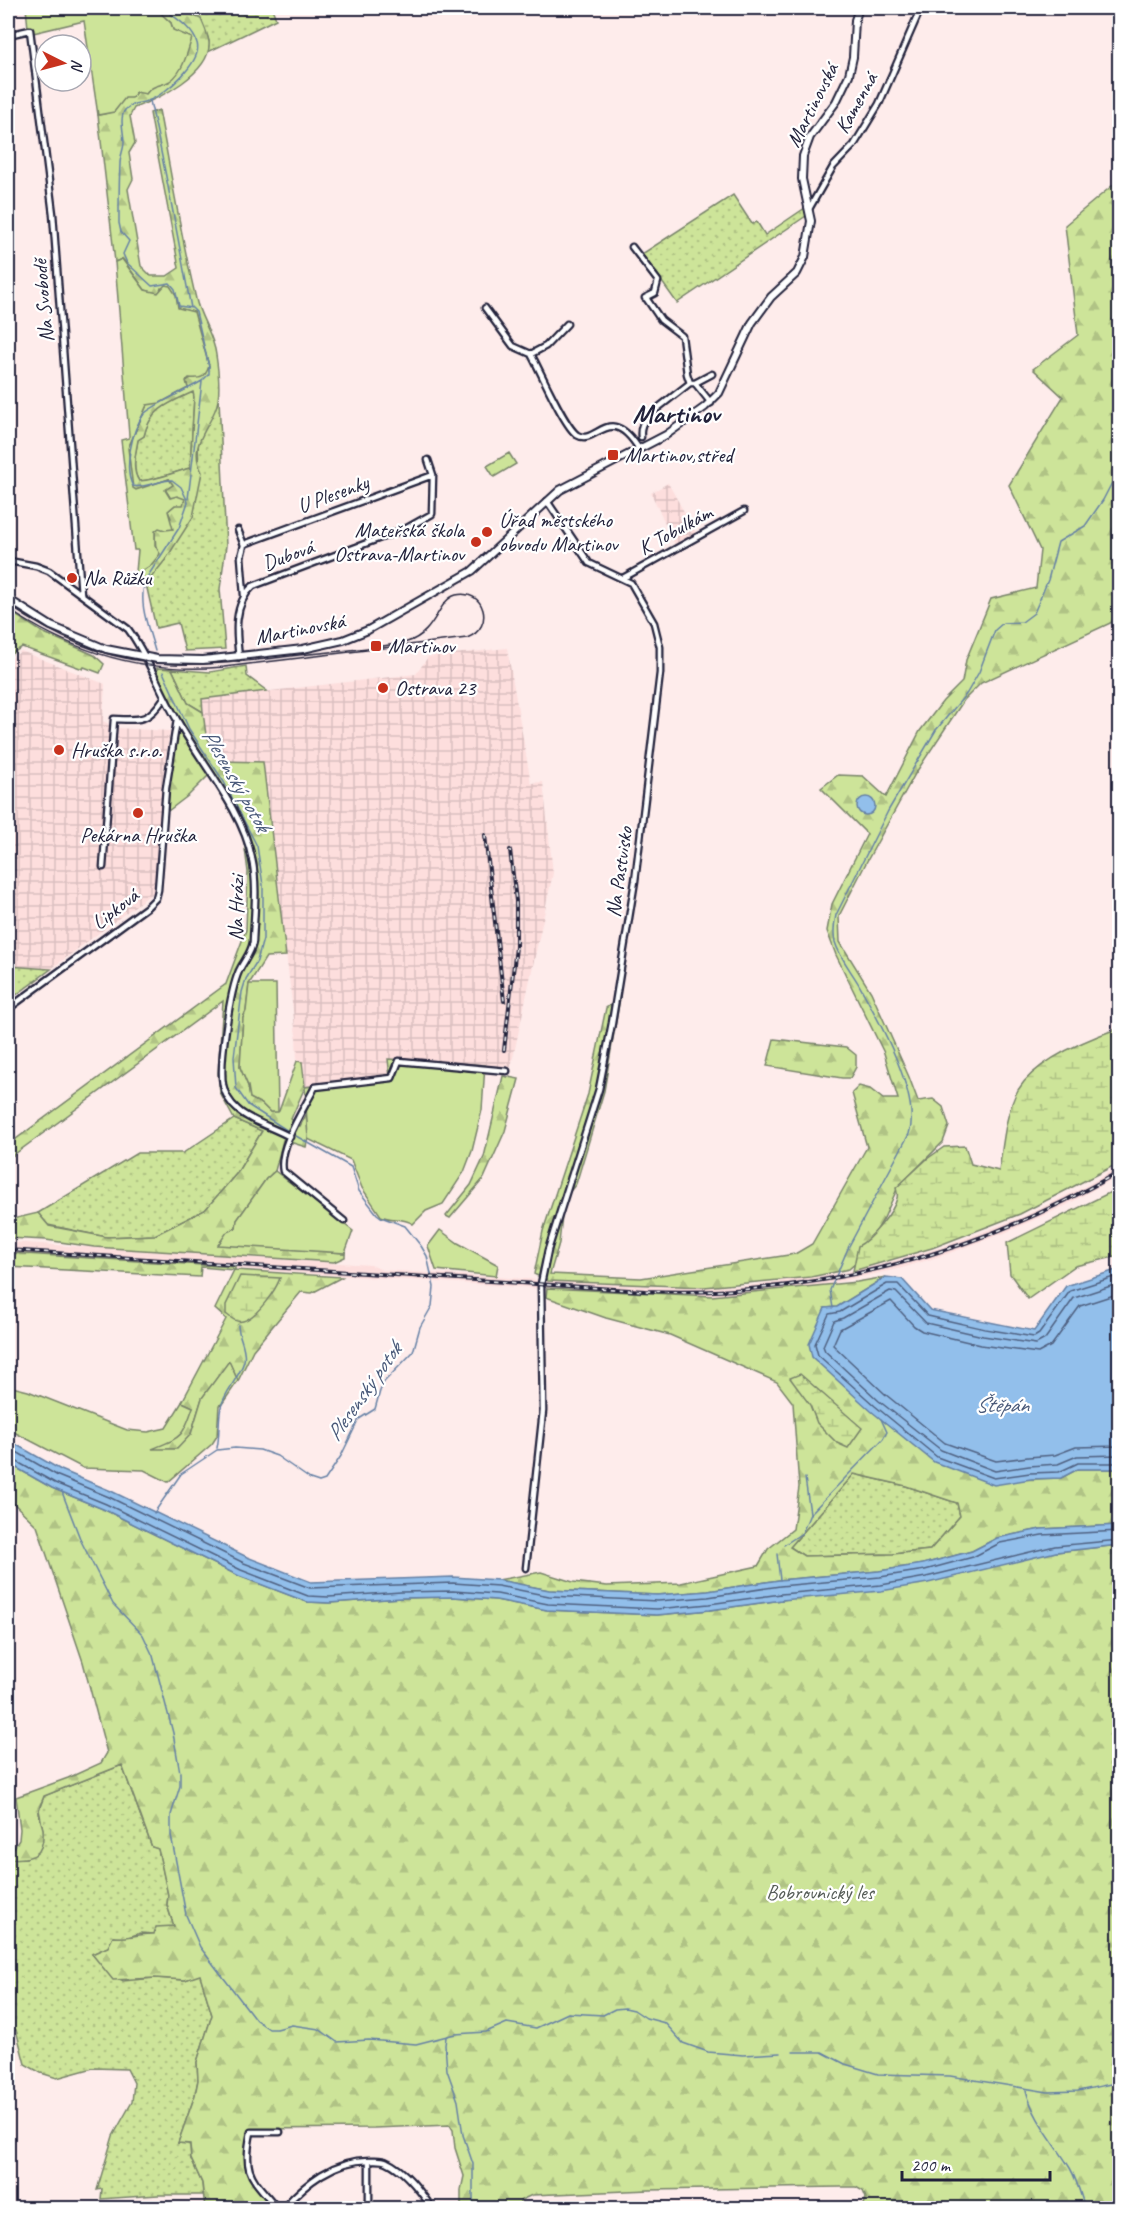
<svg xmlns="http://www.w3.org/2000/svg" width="1127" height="2216" font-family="Caveat,sans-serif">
<defs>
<pattern id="industrial-grid" width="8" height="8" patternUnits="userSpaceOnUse" patternTransform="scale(1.5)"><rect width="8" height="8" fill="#fddedd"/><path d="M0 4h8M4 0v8" fill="none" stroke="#d9bebf"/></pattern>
<pattern id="grass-dots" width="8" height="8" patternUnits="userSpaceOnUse" patternTransform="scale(1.5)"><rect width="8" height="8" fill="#cde499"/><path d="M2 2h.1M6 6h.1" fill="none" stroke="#b0c385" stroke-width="1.8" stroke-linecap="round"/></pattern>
<pattern id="forest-firs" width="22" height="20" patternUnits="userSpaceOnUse" patternTransform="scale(1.5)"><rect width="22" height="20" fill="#cde499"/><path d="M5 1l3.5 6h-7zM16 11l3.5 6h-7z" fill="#b0c385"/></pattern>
<pattern id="wetland-marsh" width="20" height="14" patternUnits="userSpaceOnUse" patternTransform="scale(1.5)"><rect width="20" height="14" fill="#cde499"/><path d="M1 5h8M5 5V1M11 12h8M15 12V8" fill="none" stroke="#b0c385"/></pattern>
</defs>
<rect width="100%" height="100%" fill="#feeceb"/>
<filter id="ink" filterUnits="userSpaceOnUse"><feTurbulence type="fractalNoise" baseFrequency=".0167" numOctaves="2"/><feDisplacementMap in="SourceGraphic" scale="12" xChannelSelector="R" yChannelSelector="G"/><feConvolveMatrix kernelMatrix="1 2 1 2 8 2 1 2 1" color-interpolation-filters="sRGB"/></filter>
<g filter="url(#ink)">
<path fill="#fddedd" d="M1119,1166V1175L1065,1206L1007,1232L944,1255L902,1268L838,1282L802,1288L727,1295H644L8,1254V1242L371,1265L382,1270L590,1283L664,1287L744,1286L836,1274L879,1265L942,1247L1022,1217L1084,1187Z"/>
<path fill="url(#industrial-grid)" d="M668,483L697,535L676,547L651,493Z
M507,648L531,783L543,782L553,873L511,1067L388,1059L390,1077L305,1087L302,1062L297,1061L296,1036L263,762H221L206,735L201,699L416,674L428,657Z
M21,651L105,684L103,721L117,728L170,731L164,771L155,891L51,969L8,966V661Z"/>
<path fill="url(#grass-dots)" stroke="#78836a" stroke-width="1.5" d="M179,8H272L276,19L208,52L209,41L201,19L178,9Z
M733,195L752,224L757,222L765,235L805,208L806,216L677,303L642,254Z
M193,391L194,397L190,468C172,473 157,480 139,481C131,470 136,452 138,440L144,436C150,407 169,404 193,391Z
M219,399L226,546L220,589L225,649L185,651L178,623L156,628L146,584C154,570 168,560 175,543C183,522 193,490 198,468C200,457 196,447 200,436C206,423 215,413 219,399Z
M246,666L247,676L267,691L202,699L203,712L188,703L172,669L210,672Z
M8,966L51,969L8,1001Z
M234,1119L262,1131L237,1173L205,1210L155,1235L106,1237L48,1225L38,1213L137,1153H183Z
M854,1474L906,1486L957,1503L960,1516L930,1550L893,1554L804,1556L790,1547Z
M122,1765L152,1847L158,1848L168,1895L167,1905L174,1927L154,1934L141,1933L125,1938L113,1937L108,1947L92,1954L123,1981L155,1978L185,1980L200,1974L212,2015L197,2062L198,2080L195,2095L178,2143L190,2144L191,2159L202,2183L203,2195H158L101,2199L102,2189L97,2190L113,2136L132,2102L134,2083L127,2069L93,2068L57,2078L41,2073L25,2064L16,2030L8,2026V1859L27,1858L43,1830L39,1810L44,1796Z"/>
<path fill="url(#forest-firs)" stroke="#78836a" stroke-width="1.5" fill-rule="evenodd" d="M155,8H179V9L201,19C204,26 208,34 209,42C212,73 158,99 134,108L130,116L135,143L129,153L133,179L128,189L141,266L151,276H167L179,268L150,113L159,110C171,173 181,237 196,299C200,318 214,335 216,355C218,368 220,387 218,400C214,426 186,442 202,472L193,517L166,559L146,584H140L142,571C161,560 155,551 155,531L171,518L168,511L175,505L165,489L169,479L136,490L132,488L128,448L147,405L188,388L186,381L209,366L194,312L178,308L176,295L161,288L159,294L145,290L125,262L122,259L115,262L98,115C120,111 112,109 126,97C134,91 159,84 169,82L173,30L171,23ZM193,392L194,397L190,468C172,473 157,480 139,481C131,470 136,452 138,440L144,436C150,409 169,403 193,392Z
M1119,180V619L981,683L964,700L915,774L867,861L839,916L840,942L871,992L909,1077L918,1101L933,1099L943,1107L949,1126L943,1142L898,1187L884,1218L859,1260L849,1269L811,1277L704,1287L548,1281L534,1274L543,1231L588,1094L606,1008L620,998L604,1091L576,1184L564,1199L559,1243L550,1274L641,1278L795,1254L812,1244L867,1147L852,1093L859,1086L870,1089L883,1099H898L884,1053L836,955L827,931L832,904L867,834L821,788L838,775L863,776L886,797L920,731L943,701L962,682L966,660L991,599L1036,588L1040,550L1009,485L1063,397L1033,369L1078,335L1065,225Z
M8,610L42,632L94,655L104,664L100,673L84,667L83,669L22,647L8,656Z
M157,668L172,669L188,703L203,712L206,735L221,761L263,762L286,956L266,957L249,984L246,1011L243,1018L240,1067L248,1086L250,1098L262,1104L270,1112L279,1111L297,1061L302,1062L305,1087L291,1119L300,1126L307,1113L308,1139L306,1147L283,1140L275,1171L266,1179L237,1220L236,1227L219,1244L345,1253V1257L334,1262L94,1247L46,1240L8,1238V1220L38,1213L49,1226L107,1237L155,1235L205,1210L237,1173L262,1131L234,1119L220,1093L218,1074L223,1001L8,1159V1145L226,984L246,930L248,872L243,834L209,775L189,795L168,811L170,747L179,721L157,675Z
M774,1039L846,1047L856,1055V1067L850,1078H842L767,1066Z
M503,1076L519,1079L505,1131L484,1178L450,1218L446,1216L471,1185L484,1157Z
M8,1253L235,1267V1270L342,1277L312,1293L301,1292L253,1350L238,1381L229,1362L202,1398L191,1434L184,1443L177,1449L149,1450L193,1407L182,1402L226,1319L215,1309L234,1270L201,1267L200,1277L8,1267Z
M886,1277L837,1307L825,1308L1031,1479L1061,1478L1078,1469H1119V1525L1041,1529L997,1538L972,1551L923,1564L879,1571L779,1580L708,1591L657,1595L549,1590L498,1580L541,1572L573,1582L607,1586L681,1583L758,1566L768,1549L793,1529L799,1487L793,1403L777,1382L670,1335L606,1318L546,1297L547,1288L712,1296L857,1282ZM854,1474L906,1486L957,1503L960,1516L930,1550L893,1554L804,1556L790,1547Z
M8,1463L52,1488L103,1509L239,1576L307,1602L329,1603L401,1598L453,1597L496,1600L547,1610L657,1615L710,1610L782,1600L1056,1552L1119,1545V2208H863L866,2198L863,2191L856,2187H841L649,2190L532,2195L521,2200L518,2208H461V2190L464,2176L455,2148L453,2130L450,2125L374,2128L251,2129C237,2169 251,2180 275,2208H205L202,2183L191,2159L190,2144L178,2143L195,2095L198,2080L197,2062L212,2015L200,1975L185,1980L155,1978L113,1980L92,1954L108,1947L113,1937C128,1939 139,1933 154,1934L156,1927L174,1926L167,1905L168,1895L158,1849L152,1847L122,1765L44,1796C43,1800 39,1806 39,1810C38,1816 42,1823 43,1829C45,1858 32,1858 8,1859V1850L13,1849L19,1840L20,1829L16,1797L68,1778L101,1763L107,1753L83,1662L37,1526L8,1498Z"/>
<path fill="url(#wetland-marsh)" stroke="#78836a" stroke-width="1.5" d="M1119,1028V1163L1020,1214L932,1248L853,1271L858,1246C870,1240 894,1212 897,1198C898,1195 897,1192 896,1188L927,1159L944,1147L965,1146L971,1164L999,1171C1003,1146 1005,1113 1018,1090C1036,1060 1088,1039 1119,1028Z
M1119,1188V1256L1075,1266L1028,1299L1010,1274L1007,1243Z
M240,1276L280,1278C276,1290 256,1318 243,1321C236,1323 231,1318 226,1314V1305Z
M800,1374L862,1428L848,1448L837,1443L817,1423L810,1405L790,1378Z"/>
<path fill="#cde499" stroke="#78836a" stroke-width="1.5" d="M26,8H155L171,23L173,30L192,38C187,52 183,76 166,83C158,86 151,86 146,94L136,92L132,98H125L114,112L98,115L84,21L33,33L31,27L28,28Z
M122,259L145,290L158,293L165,285L170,286L176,295L178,308L194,312L209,366C205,378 201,379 189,378L186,381L188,388L160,403L147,405L128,448L133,488L136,490L169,479L173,485L165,490L170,498L177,496L185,499L183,505H175L168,511L173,529L165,530L159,528L155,531V545L160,554L151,565L142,571L140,584L135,583L138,550H134L121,440L129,438V435L115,262Z
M509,453L516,464L494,477L487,466Z
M249,984H276L278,1112H270L262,1104L250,1098L248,1086L240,1067L243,1018L246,1011Z
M388,1059L485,1065L482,1110L472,1151L464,1172L443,1204L426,1211L413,1224C402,1217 392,1221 381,1216L362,1188L351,1160L308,1139L305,1087L390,1077Z
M275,1171L353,1231L345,1253L218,1245L227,1232L236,1228L237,1220L266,1179Z
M440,1230L458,1243L498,1265L496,1276L436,1270L428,1246Z
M229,1361L238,1381L222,1404L219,1405L217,1436L212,1444L168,1482L144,1470L83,1468L8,1429V1386L28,1391L127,1430L148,1432L166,1428L182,1402L193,1407C183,1438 181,1437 152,1449H177L191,1434L202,1398Z"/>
<path fill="#92bfeb" stroke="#6580a5" stroke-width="1.5" d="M857 806a9 9 0 1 1 18 0a9 9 0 1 1-18 0Z
M1119,1269V1469H1078L1061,1478L1031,1479L994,1485L934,1462L871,1411L812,1357L809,1344L825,1308L837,1307L886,1277L902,1279L930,1310L1034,1331L1066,1286Z
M8,1440L61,1470L111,1491L247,1557L311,1582L453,1577L498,1580L549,1590L657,1595L708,1591L779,1580L879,1571L923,1564L972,1551L997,1538L1041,1529L1119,1525V1545L1056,1552L928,1583L881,1591L782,1600L710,1610L657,1615L547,1610L496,1600L453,1597L401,1598L329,1603L307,1602L239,1576L103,1509L52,1488L8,1463Z"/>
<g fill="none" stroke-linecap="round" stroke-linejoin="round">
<path stroke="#4f6181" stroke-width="1.5" d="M1120,1275L1070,1291L1039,1334L1034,1337L985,1329L928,1316L898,1284H887L840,1312L829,1314L815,1344L818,1355L875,1406L937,1457L994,1478L1030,1473L1059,1472L1078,1463H1120
M1120,1283L1074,1298L1045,1339L1036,1344L983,1336L926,1323L896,1292L890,1291L843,1318L834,1321L823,1346L825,1351L879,1401L941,1450L995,1471L1029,1466L1058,1464L1077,1456L1120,1455
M1120,1293L1080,1306L1051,1346L1038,1353L981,1345L922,1331L914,1326L891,1301L840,1329L833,1345L885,1394L945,1443L996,1461L1028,1457L1055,1455L1076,1447L1120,1446
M8,1447L58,1476L109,1497L244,1563L310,1588L453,1583L498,1586L549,1596L658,1601L708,1597L780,1586L880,1577L925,1570L973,1557L1000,1543L1042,1535L1120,1531
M8,1458L12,1459L55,1483L106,1504L241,1570L308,1596L329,1597L401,1592L453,1591L497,1594L548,1604L657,1609L709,1604L781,1594L881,1585L926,1577L1055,1546L1120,1540"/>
<path stroke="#6580a5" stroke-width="1.5" d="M150,101C166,170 178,239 191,308
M188,499L202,382
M155,651C149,629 137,602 146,579L179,528L188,502L181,487L172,480C159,480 143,489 133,486C123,470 132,429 144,414C150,407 192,387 202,381L209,374V367L196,312L192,308L179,306L175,289L170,283L152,286L127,263L123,254L129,241L121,232L119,223C119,204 119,184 120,164C120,156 124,149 124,142C124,133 119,118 125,110C132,102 141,104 150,100C165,94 203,62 197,43C193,28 174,17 163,8
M163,672L189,729L224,782L257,846L263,885V939L257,961L246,979L242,992L234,1057L236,1088L248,1105L288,1131
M833,1308L830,1290L849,1246L909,1134C922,1096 877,1017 858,983C851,971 839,956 835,942C833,933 834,924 836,915L888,811L936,730L967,693L979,672L995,630L1003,623L1022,622L1034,613L1048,580L1058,542L1085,526L1103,500L1116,475L1120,473
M217,1448C220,1435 218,1420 221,1407C224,1392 240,1377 244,1361C247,1348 238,1337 238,1325
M805,1478L810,1513
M62,1492L81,1541L113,1604L143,1635L153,1656L173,1733L180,1773V1786L171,1815V1835L186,1915L200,1947L256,2020L269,2029H277L292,2025L319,2029L337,2042L369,2040L416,2044L455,2034L486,2032L507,2023L536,2028L568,2013L603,2015L615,2009L625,2008L634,2010L646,2018L665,2023L683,2043L708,2052L743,2055L781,2053
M154,1513L181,1474L217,1450L235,1448L260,1450L277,1456L310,1479L319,1482L325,1480L341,1456L359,1419L375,1409L380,1391L384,1382L413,1352L420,1327L432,1306L434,1287L427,1256L421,1246L405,1226L381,1217L377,1214L359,1191L351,1167L296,1136
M784,1545L802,1533L810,1514L883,1439L887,1432L881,1419
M777,1554L780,1580
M446,2037L445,2045L447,2070L458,2101L463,2135L473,2164V2202
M793,2052H822L845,2064L878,2074L950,2076L1048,2092L1078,2091L1120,2082
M1026,2090C1034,2121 1054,2141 1070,2168C1077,2180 1081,2196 1085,2208"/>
<defs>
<path id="minor" d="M8,35L30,30L53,214L81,594
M809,209L833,167L854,145L879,104L921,8
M632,247L658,281L655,293L645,298
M646,298L661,320L682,336L687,374L690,383
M485,308L513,346L531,354C540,370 564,426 577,435C596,447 609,401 639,449
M531,354L546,346L567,324
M695,383L711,403
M641,437C640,428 642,422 649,415L690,383H695L712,374
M238,530L244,545
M8,546L9,561L36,566L49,571L128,629C148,656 159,689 176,718C200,762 243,810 252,859C258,886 254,915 253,942C251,954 244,960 239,971C230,991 219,1064 223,1085C225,1094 230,1103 237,1109C249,1121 275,1128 290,1137
M623,578L744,511
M244,595L241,557L244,545L247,543L433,475
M239,657C236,633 233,604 253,586L407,528L432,514L433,475L428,460
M103,867L114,719C141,720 148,722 164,698
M8,1009L147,907L156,898L158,890L166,788L177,720
M344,1221L283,1171C278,1147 304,1109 315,1087L392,1078L399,1061L507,1071
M526,1568L543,1411L541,1284L548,1250L599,1089L612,1023L635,881L660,673V647L654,623L631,583L589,563L547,501
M277,2208C252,2177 242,2175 251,2132H280
M283,2208C306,2183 334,2160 369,2160C375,2160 382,2159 387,2162C405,2170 421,2192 432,2208
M369,2208V2160"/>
<path id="tertiary" d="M8,599L51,626L106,649L157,659L203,660L303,649L343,640L368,630L472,571L560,490L666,435L705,407L719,393L752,323L771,297L797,273L805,257L811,221L802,179L803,156L810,137L836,102L849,75L853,57L855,20L859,8"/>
</defs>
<use href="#minor" stroke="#22223b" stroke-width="9"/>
<use href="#tertiary" stroke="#22223b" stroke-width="10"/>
<use href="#minor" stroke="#fff" stroke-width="4.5"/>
<use href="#tertiary" stroke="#fff" stroke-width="6"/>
<path stroke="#22223b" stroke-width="1.5" d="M8,605C111,675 181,670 299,655C335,651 372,649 407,642C437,633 437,600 456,595C484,588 496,627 467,638L224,667C145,674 73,653 8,609"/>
<defs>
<path id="rail" d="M485,835L504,1001
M504,1050L516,947V901L510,850
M8,1250L645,1291C813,1298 975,1256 1120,1171"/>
</defs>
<use href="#rail" stroke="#22223b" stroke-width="4"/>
<use href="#rail" stroke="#fff" stroke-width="1.5" stroke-dasharray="4.5" stroke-linecap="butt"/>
</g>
</g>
<g fill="#c8321e" stroke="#fff" stroke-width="2">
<rect x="607" y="449" width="12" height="12" rx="3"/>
<circle cx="487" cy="532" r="6"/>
<circle cx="476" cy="542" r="6"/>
<circle cx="72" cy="578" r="6"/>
<rect x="370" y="640" width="12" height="12" rx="3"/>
<circle cx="383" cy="688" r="6"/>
<circle cx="59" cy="750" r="6"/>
<circle cx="138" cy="813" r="6"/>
</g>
<g text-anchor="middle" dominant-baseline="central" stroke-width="4.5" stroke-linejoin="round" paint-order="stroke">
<g font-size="21" fill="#22223b" stroke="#fff">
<text transform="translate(856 103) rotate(-61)">Kamenná</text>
<text transform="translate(812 105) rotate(-63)">Martinovská</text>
<text transform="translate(43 301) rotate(-95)">Na Svobodě</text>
<text transform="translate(333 494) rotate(-20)">U Plesenky</text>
<text transform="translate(675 530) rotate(-29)">K Tobulkám</text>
<text transform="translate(288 555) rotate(-20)">Dubová</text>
<text transform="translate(300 629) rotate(-11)">Martinovská</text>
<text transform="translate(619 872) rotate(-82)">Na Pastvisko</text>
<text transform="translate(236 908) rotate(-89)">Na Hrázi</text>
<text transform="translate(115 909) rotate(-38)">Lipková</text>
</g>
<g font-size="21" fill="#22223b" stroke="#fff" text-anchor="start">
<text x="625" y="455">Martinov,střed</text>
<text x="499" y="520">Úřad městského<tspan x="499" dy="24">obvodu Martinov</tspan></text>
<text x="464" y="530" text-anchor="end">Mateřská škola<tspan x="464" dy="24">Ostrava-Martinov</tspan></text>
<text x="84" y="578">Na Růžku</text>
<text x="388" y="646">Martinov</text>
<text x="395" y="688">Ostrava 23</text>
<text x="71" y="750">Hruška s.r.o.</text>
<text x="138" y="835" text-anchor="middle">Pekárna Hruška</text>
</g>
<g font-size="21" fill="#555c57" stroke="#fff">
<text x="820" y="1892">Bobrovnický les</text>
</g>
<g font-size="22" font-style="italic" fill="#495979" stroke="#fff">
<text transform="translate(236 780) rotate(60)">Plesenský potok</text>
<text transform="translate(364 1392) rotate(-55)">Plesenský potok</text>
<text x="1002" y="1405">Štěpán</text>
</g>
<g font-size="27" font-weight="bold" fill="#22223b" stroke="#fff">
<text x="676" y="413">Martinov</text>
</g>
</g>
<rect width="1127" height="2216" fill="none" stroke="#fff" stroke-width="30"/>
<rect x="15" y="15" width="1097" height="2186" fill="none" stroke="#22223b" stroke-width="2" filter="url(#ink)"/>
<g transform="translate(63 63) rotate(96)"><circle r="28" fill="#ffffff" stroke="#a7a7b1" stroke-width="1.5"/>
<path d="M0-4.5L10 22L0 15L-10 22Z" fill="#c8321e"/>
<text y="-9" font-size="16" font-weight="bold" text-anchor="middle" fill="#22223b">N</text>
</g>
<path d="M902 2171v9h148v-9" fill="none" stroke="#22223b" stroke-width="3"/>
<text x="911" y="2171" font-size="18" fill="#22223b" stroke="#ffffff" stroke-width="4.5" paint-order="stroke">200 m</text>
</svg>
